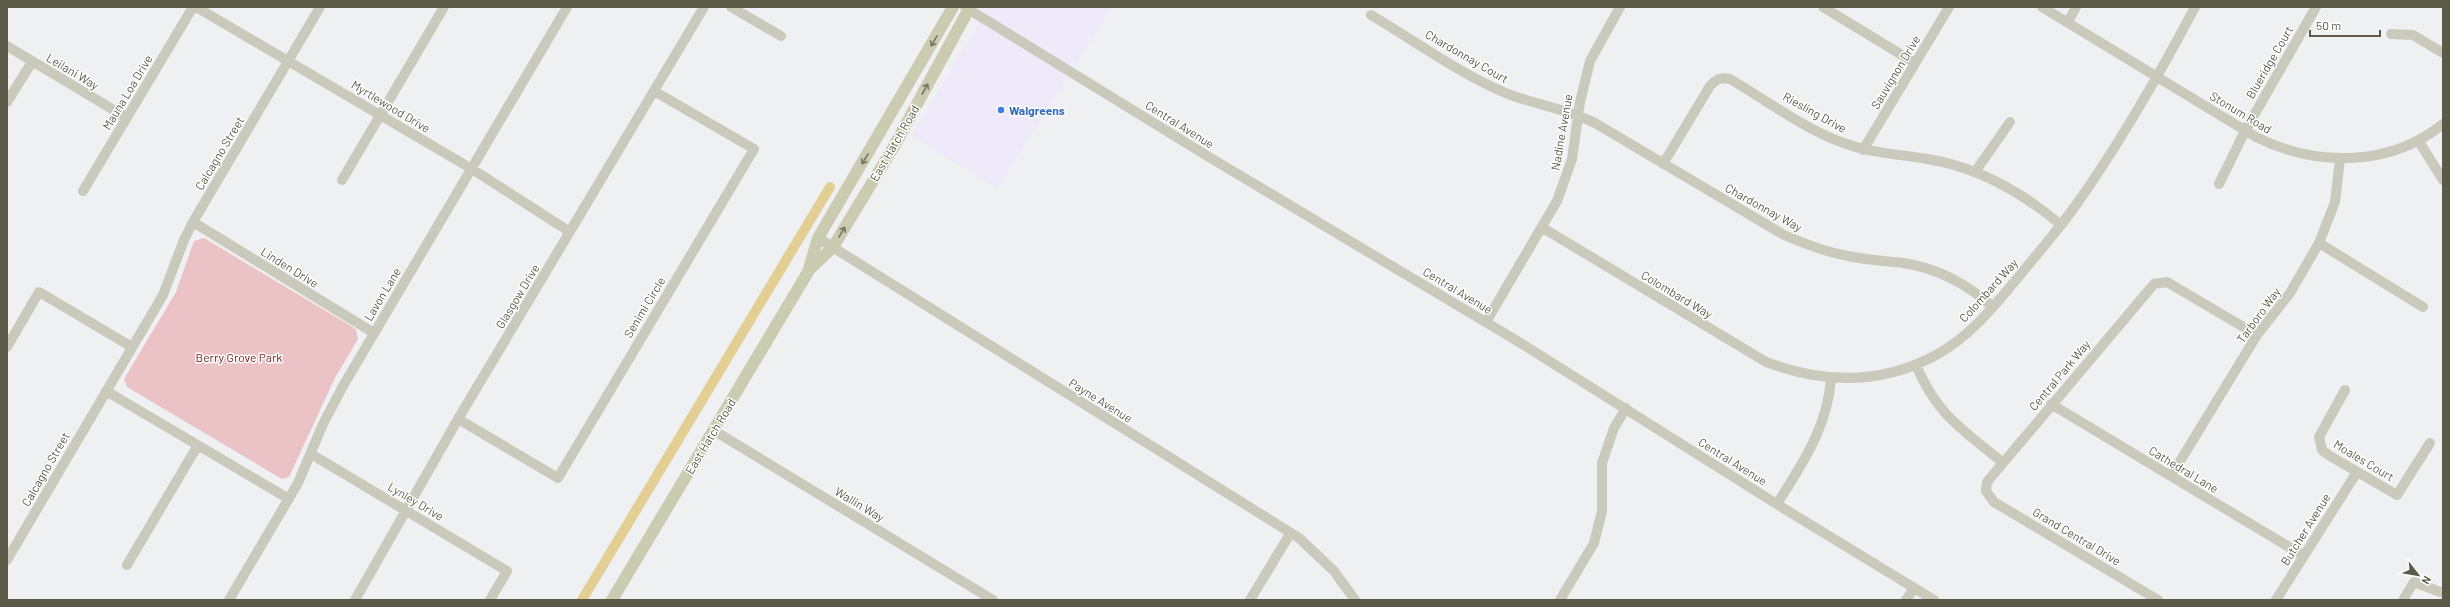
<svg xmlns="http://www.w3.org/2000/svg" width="2450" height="607" font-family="Barlow,sans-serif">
<rect width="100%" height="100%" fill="#eff0f1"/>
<path fill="#eeeafa" d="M988,7H1112L997,189L912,135Z"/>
<path fill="#ebc2c6" d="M204,238L356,329L358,339L335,378L289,477L282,479L127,387L124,379L176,292L194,241Z"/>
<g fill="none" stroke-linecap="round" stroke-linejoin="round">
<path stroke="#e3ce93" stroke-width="10" d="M582,600L830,187"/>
<path stroke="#cacabc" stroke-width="10" d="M196,7L472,169L570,232
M731,7L781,36
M965,7L1209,157L1519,342L1783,508L1934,600
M1823,7L1915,63
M2042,7L2256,137C2316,167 2390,167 2443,124
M1371,15C1415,41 1460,74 1508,94C1537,105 1567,109 1595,123L1784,235C1805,244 1826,252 1848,256C1867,260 1885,261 1903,263C1938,268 1967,284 1993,307
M2068,22L2076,7
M2391,34L2413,35L2443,53
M7,46L127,118
M7,102L32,62
M2418,140L2443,180
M1863,150L1949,7
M1663,164L1710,86C1716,79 1721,77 1730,79C1764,99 1805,129 1841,142C1869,153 1898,154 1927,159C1978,167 2022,192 2061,225
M1975,172L2010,122
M342,180L444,7
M2219,184L2245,131L2316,7
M83,191L193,7
M193,222L374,333
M1543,228L1766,362C1822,383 1881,385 1936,355C1971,336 1995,305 2020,275C2039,252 2058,230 2076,205C2120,143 2159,75 2195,7
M818,238L1299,538L1334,571L1355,600
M2319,243L2423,307
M1486,322L1557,201L1572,159L1580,102L1590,61L1620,7
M7,347L39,292L132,347
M1916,365C1937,415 1962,429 2002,462
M2345,390L2319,437L2322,450L2330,456L2397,495L2430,443
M106,391L289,499
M2051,404L2304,556
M458,419L558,478L754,149L654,91
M713,430L993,600
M311,454L507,571L490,600
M2171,476L2257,335L2290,293L2319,243L2335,202L2340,159
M1777,504C1802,464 1828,427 1831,378
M7,560L163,295L184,240L193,222L320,7
M127,565L198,445
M229,600L298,483L323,424L343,386L567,7
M355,600L458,419L704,7
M1250,600L1290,534
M1560,600L1594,543L1602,511V463L1614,428L1626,408
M1906,600L1914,588
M2158,600L1994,502L1986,491L1987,482L2154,284L2167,282L2257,335
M2276,600L2357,472
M2403,600L2414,582L2443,593"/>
<path stroke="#cbcbb1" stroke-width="12" d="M808,271L833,247L893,148L970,7
M612,600L808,272L818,238L953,7"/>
</g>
<defs><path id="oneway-shaft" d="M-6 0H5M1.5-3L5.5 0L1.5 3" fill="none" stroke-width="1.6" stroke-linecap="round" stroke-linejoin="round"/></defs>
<g stroke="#777663">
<use href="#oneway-shaft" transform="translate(934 41) rotate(120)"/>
<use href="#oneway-shaft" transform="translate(925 89) rotate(-61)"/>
<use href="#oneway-shaft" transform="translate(865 159) rotate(121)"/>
<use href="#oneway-shaft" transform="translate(842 232) rotate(-59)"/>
</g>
<circle fill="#3f7fe0" stroke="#fff" stroke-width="1.5" cx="1001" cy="110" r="4"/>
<g text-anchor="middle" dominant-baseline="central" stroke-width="3" stroke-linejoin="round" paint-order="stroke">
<g font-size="12" fill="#5b5a49" stroke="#fff">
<text transform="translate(1467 56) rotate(30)">Chardonnay Court</text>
<text transform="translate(2269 62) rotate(-60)">Blueridge Court</text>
<text transform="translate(73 71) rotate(31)">Leilani Way</text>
<text transform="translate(1895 72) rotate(-59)">Sauvignon Drive</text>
<text transform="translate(127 92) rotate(-59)">Mauna Loa Drive</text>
<text transform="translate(391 106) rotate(31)">Myrtlewood Drive</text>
<text transform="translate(1815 112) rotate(29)">Riesling Drive</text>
<text transform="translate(2241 112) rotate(31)">Stonum Road</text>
<text transform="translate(1180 124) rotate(32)">Central Avenue</text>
<text transform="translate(1561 132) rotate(-80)">Nadine Avenue</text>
<text transform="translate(894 143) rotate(-60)">East Hatch Road</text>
<text transform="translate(219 153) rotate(-59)">Calcagno Street</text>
<text transform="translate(1764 207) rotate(29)">Chardonnay Way</text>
<text transform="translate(290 267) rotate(32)">Linden Drive</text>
<text transform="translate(1458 290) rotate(31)">Central Avenue</text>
<text transform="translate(1988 290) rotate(-48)">Colombard Way</text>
<text transform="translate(382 294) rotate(-59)">Lavon Lane</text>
<text transform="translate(1677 294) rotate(31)">Colombard Way</text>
<text transform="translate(517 296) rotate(-59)">Glasgow Drive</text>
<text transform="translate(644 307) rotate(-59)">Senimi Circle</text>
<text transform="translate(2258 315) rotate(-54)">Tarboro Way</text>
<text transform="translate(2059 375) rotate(-50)">Central Park Way</text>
<text transform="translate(1101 400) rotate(32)">Payne Avenue</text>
<text transform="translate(710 436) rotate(-59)">East Hatch Road</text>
<text transform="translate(2364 460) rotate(31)">Moales Court</text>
<text transform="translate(1733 461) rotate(32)">Central Avenue</text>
<text transform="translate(45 469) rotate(-60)">Calcagno Street</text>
<text transform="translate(2184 469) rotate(31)">Cathedral Lane</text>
<text transform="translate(416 501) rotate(31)">Lynley Drive</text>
<text transform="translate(860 504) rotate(31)">Wallin Way</text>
<text transform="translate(2305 529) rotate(-58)">Butcher Avenue</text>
<text transform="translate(2077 536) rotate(31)">Grand Central Drive</text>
</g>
<g font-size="12" font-weight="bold" fill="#366cbe" stroke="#fff" text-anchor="start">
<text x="1009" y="110">Walgreens</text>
</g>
<g font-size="12" fill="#752220" stroke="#fff">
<text x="239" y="357">Berry Grove Park</text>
</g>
</g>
<rect width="2450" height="607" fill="none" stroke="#5b5a49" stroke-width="16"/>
<g transform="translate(2418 575) rotate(121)" stroke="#ffffff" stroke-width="3" paint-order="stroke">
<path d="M0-3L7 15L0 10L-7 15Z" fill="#5b5a49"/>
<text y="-6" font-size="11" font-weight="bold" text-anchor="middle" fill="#5b5a49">N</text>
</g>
<path d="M2310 30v6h70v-6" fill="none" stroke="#5b5a49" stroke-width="2"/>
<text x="2316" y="30" font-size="12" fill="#5b5a49" stroke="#ffffff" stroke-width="3" paint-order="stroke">50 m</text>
</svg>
